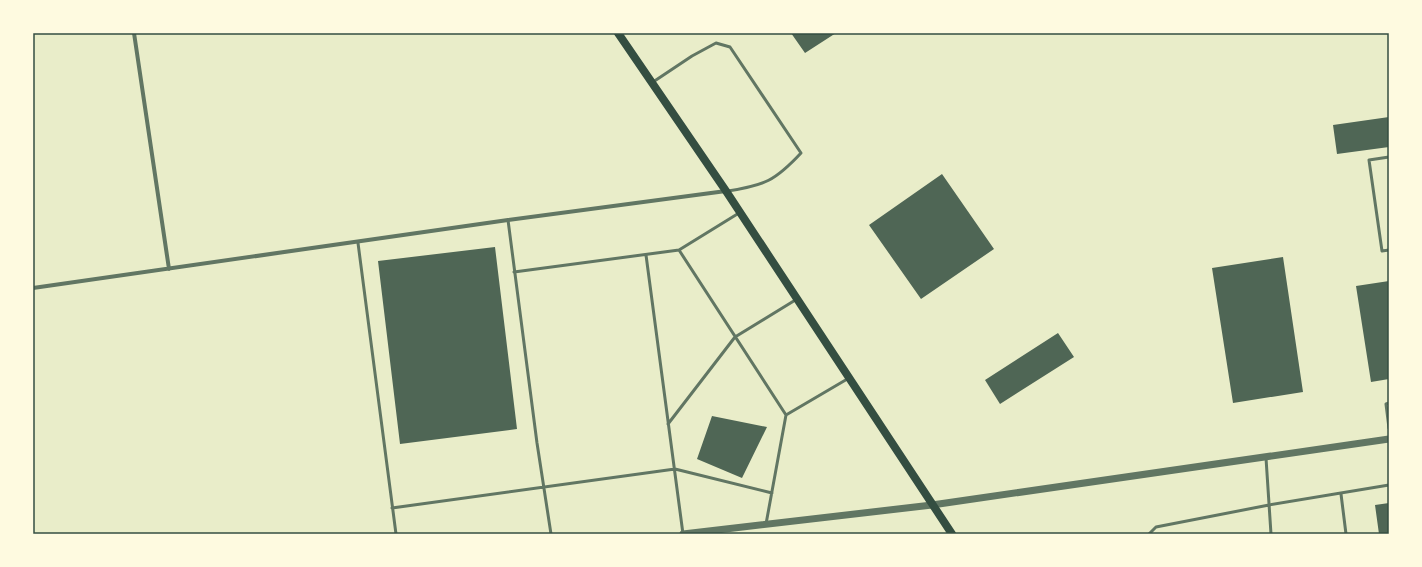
<svg xmlns="http://www.w3.org/2000/svg" width="1422" height="567" font-family="Arial,sans-serif">
<rect width="100%" height="100%" fill="#e9edc9"/>
<path fill="#4f6655" d="M791,33H836L805,53Z
M1389,117V147L1337,154L1333,125Z
M942,174L994,249L921,299L869,225Z
M495,247L517,429L400,444L378,261Z
M1283,257L1303,392L1233,403L1212,268Z
M1389,281V379L1371,382L1356,286Z
M1058,333L1074,357L1000,404L985,380Z
M712,416L767,427L742,478L697,459Z
M1389,503V534H1379L1375,505Z"/>
<g fill="none" stroke-linecap="round" stroke-linejoin="round">
<path stroke="#617663" stroke-width="3" d="M653,82L692,56L716,43L730,47L801,153C775,181 765,185 728,191
M1389,157L1369,160L1382,251L1389,250
M508,220L537,443L551,534
M358,243L396,534
M679,250L786,415
M646,255L683,534
M514,272L679,250L739,213
M1389,403L1386,404L1389,428
M668,424L735,337L797,299
M1266,458L1271,534
M1341,494L1346,534
M392,508L675,469L772,493
M766,524L786,415L849,378
M1149,534L1156,527L1269,505L1389,485"/>
<path stroke="#617663" stroke-width="4" d="M134,33L169,269
M33,288L508,220L726,191"/>
<path stroke="#617663" stroke-width="7" d="M683,534L932,505L1389,439"/>
<path stroke="#344e41" stroke-width="8" d="M618,33L726,191L952,534"/>
</g>
<rect width="1422" height="567" fill="none" stroke="#fefae0" stroke-width="68"/>
<rect x="34" y="34" width="1354" height="499" fill="none" stroke="#344e41" stroke-width="1.5"/>
</svg>
